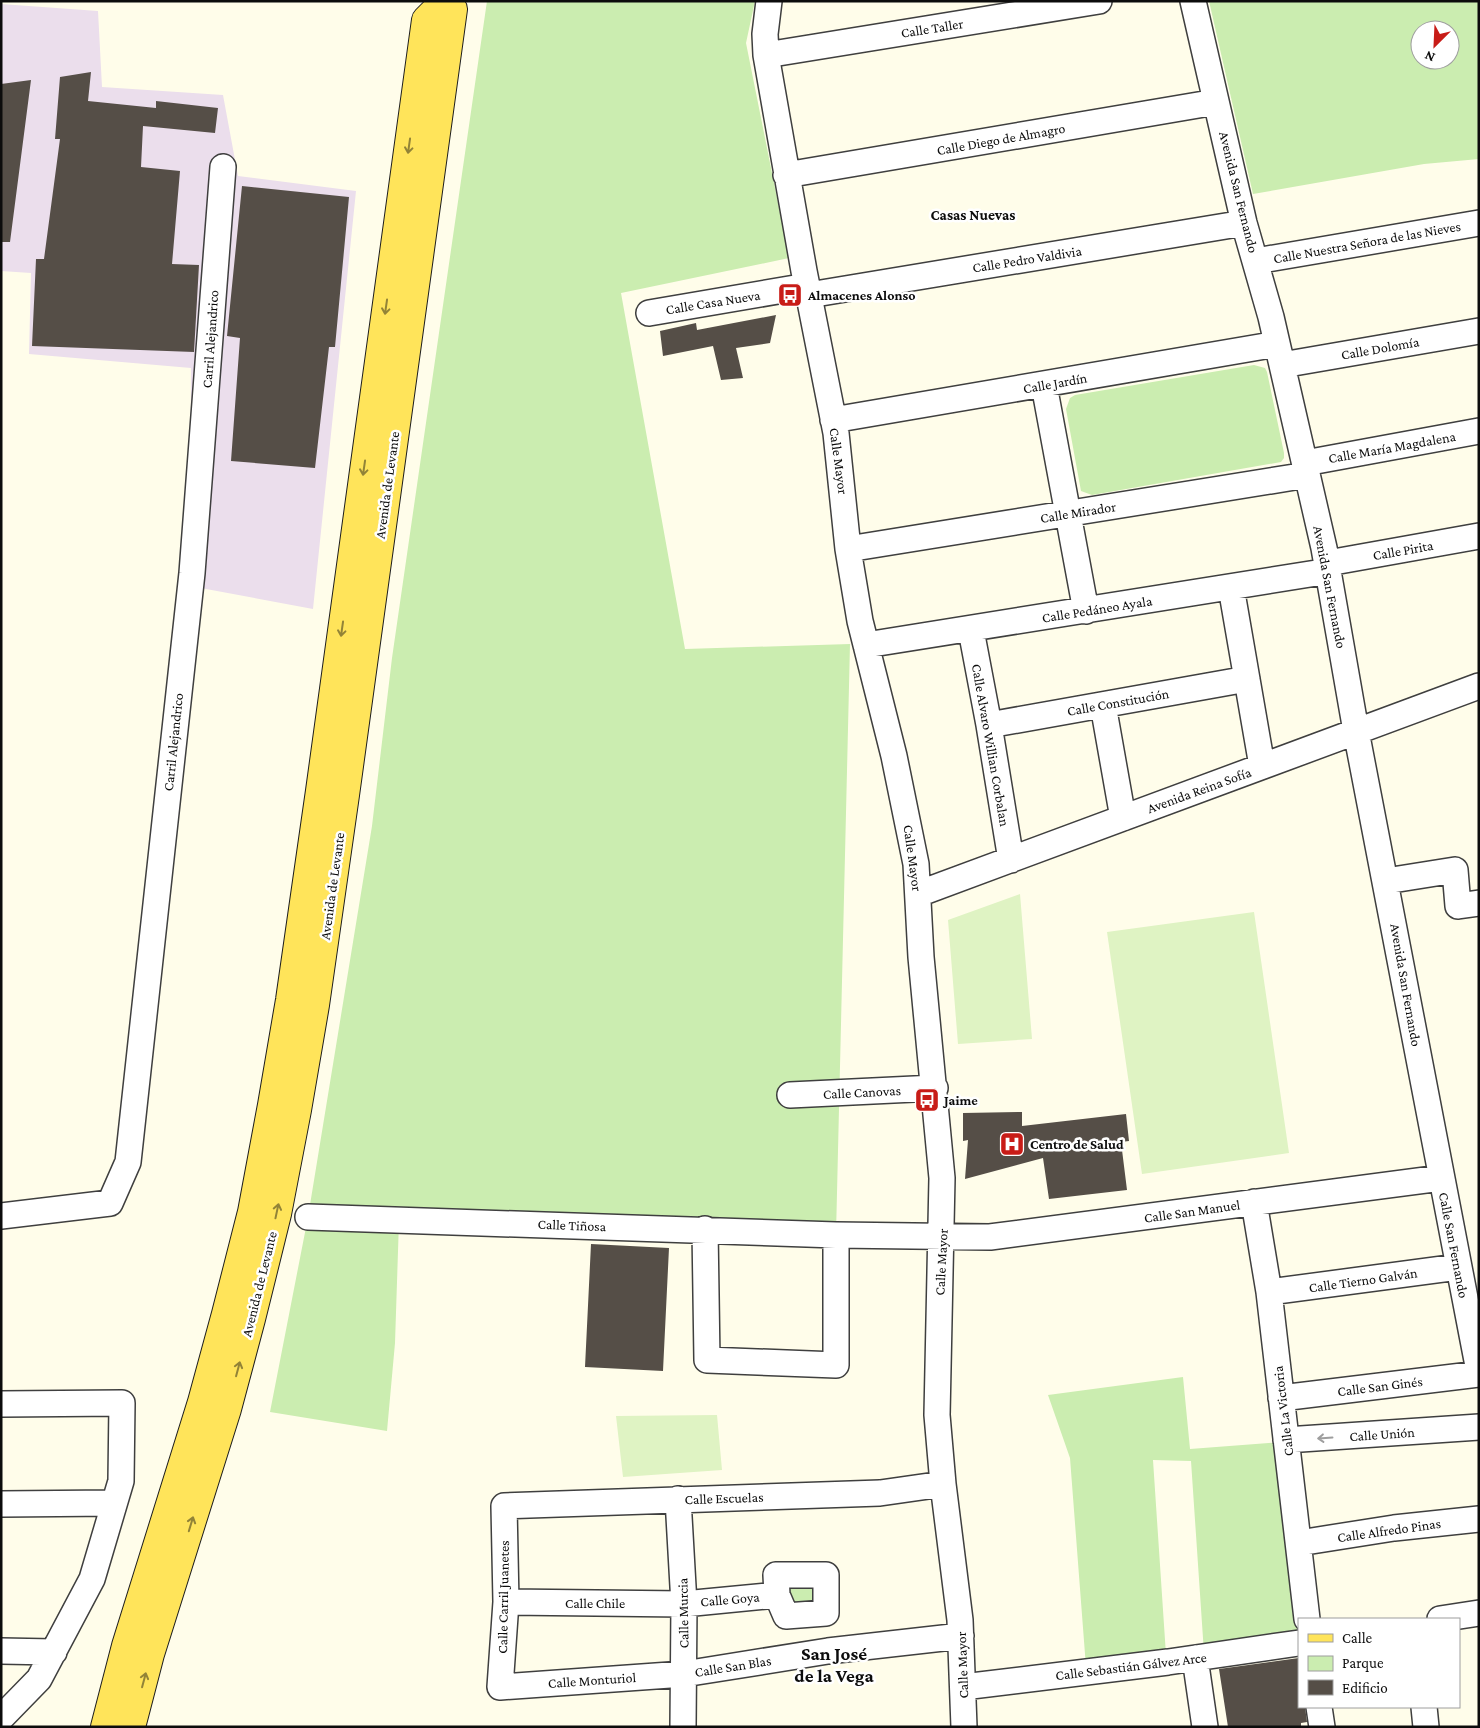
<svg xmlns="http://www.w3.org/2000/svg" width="1480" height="1728" font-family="'Crimson Pro',serif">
<rect width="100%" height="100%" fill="#fffdea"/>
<path fill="#ebdeec" d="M1,4L98,11L102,87L223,95L238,176L356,191L313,609L190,586L191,368L29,354L31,273L1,271Z"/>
<path fill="#cbedb0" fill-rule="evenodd" d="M487,1H755L746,43L789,258L621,293L685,649L850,644L836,1235L399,1221L395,1343L387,1431L270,1412L308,1217L372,826L392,658Z
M1209,1H1479V159L1424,164L1253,194ZM1420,30H1450V60H1420Z
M1254,365L1265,368L1267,372L1284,453V458L1281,462L1092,495L1081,491L1066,409L1070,398L1075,395Z
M1183,1377L1190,1449L1283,1442L1299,1640L1204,1653L1191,1461L1153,1460L1166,1655L1086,1667L1070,1458L1048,1395Z
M780,1579H822L823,1603L782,1607Z"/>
<path fill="#dff3c3" d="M1020,894L1032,1039L958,1044L948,920Z
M1254,912L1289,1153L1142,1174L1107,932Z
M717,1415L722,1470L623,1477L616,1416Z"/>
<path fill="#554e47" d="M91,72L88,101L156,108V101L218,108L215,133L143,126L141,167L180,171L172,264L199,265L194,352L32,346L36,259H44L60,139H55L60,77Z
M31,80L10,242H1V84Z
M242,186L349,197L335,347H329L315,468L231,461L240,338L227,336Z
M776,315L770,343L736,348L743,378L721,380L713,346L663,356L660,331L696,323L697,330Z
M1022,1112V1126L1126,1114L1129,1141L1121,1142L1127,1190L1049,1199L1043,1158L965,1179L968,1140L963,1141V1113Z
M591,1244L669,1248L663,1371L585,1367Z
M1299,1658V1707H1305L1307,1722L1301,1723V1727H1228L1219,1669Z"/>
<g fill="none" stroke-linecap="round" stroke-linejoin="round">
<defs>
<path id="minor" d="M769,1L765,34L766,55L804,271L836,433L848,549L860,621L894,756L916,864L921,957L942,1178L937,1415L943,1484L960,1620L964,1727
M1193,1L1244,223L1271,317L1324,548L1356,731L1479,1371
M766,55L1099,1
M786,175L1216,102
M1256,261L1479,223
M809,295L1244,223
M649,313L807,286
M1282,365L1479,331
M1044,385L1086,611
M833,420L1277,344
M1305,463L1479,431
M848,549L1307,475
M1328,563L1479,536
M1231,587L1262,766
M971,630L989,725L1011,860
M866,645L1329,571
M1103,705L1123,818
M989,725L1247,679
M1386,881L1455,870L1458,906L1479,903
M918,894L1479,686
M790,1095L935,1088
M1254,1202L1269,1292L1307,1619
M1,1216L110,1203L128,1162L192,573L223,167
M308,1217L836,1235L990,1237L1441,1178
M705,1229L707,1360L836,1365V1235
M1269,1292L1458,1267
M1281,1398L1479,1374
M1,1404L122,1403L121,1481L92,1579L39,1679L1,1718
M1286,1440L1479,1427
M943,1484L880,1493L504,1506L506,1602L500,1687L684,1674L828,1651L961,1636
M678,1499L684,1604L683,1727
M1,1504L114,1503
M1299,1543L1394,1528L1479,1519
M776,1575H826V1613L786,1616L777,1595Z
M506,1602L684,1604L777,1595
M1440,1619L1479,1613
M1,1651L54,1652
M1195,1658L1205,1727
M963,1687L1168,1662L1299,1643
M1319,1707L1322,1727
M1424,1707L1426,1727"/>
<path id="major" d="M105,1727L126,1646L202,1402L226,1314L252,1212L272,1105L290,1000L320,791L426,20L434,12H442L450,20V28
M131,1727L150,1654L227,1409L251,1319L277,1214L297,1110L315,1005L345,795L453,9"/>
</defs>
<use href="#minor" stroke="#3f3f3f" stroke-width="28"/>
<use href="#major" stroke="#1d1d1d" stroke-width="30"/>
<use href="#minor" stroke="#fff" stroke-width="25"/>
<use href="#major" stroke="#ffe45a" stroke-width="28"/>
</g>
<defs><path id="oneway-shaft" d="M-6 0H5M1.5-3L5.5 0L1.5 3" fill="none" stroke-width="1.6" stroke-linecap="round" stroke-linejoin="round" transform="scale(1.25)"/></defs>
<g stroke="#928337">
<use href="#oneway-shaft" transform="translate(409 146) rotate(98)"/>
<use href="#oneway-shaft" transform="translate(386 307) rotate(98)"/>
<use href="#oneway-shaft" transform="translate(364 468) rotate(98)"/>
<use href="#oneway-shaft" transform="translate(342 629) rotate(98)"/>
<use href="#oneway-shaft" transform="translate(277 1211) rotate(-78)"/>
<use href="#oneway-shaft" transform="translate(238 1369) rotate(-75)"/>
<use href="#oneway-shaft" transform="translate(191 1524) rotate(-73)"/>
<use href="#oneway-shaft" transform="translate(144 1680) rotate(-75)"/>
</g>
<use stroke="#9e9e9e" href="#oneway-shaft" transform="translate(1325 1438) rotate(176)"/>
<defs>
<symbol id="bus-square" viewBox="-11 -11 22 22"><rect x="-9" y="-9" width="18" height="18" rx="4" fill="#c81c17" stroke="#fff"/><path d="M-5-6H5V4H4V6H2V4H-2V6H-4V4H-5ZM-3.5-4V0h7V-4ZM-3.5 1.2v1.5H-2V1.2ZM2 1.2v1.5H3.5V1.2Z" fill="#fff"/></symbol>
<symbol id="hospital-square" viewBox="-11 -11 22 22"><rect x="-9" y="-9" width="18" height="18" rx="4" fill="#c81c17" stroke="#fff"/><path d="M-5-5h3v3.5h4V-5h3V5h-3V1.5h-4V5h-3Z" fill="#fff"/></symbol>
</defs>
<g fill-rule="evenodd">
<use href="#bus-square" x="776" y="281" width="28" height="28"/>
<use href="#bus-square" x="913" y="1086" width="28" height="28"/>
<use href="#hospital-square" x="998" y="1130" width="28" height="28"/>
</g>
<g text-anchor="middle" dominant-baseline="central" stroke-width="5" stroke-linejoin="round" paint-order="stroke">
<g font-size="14" fill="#0c0c0c" stroke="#fff">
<text transform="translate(932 28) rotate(-9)">Calle Taller</text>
<text transform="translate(1001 139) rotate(-10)">Calle Diego de Almagro</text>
<text transform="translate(1239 192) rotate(76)">Avenida San Fernando</text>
<text transform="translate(1367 242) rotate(-10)">Calle Nuestra Señora de las Nieves</text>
<text transform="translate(1027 259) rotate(-9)">Calle Pedro Valdivia</text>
<text transform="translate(713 302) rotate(-9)">Calle Casa Nueva</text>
<text transform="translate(210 339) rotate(-86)">Carril Alejandrico</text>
<text transform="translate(1380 348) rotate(-10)">Calle Dolomía</text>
<text transform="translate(1055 383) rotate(-10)">Calle Jardín</text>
<text transform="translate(1392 447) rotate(-10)">Calle María Magdalena</text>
<text transform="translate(839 461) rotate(82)">Calle Mayor</text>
<text transform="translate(387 485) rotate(-82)">Avenida de Levante</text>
<text transform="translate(1078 512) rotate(-9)">Calle Mirador</text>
<text transform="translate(1403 550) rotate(-10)">Calle Pirita</text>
<text transform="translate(1330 587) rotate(79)">Avenida San Fernando</text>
<text transform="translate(1097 609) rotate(-9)">Calle Pedáneo Ayala</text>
<text transform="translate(1118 702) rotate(-10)">Calle Constitución</text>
<text transform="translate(173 742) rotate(-84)">Carril Alejandrico</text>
<text transform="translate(991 745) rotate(80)">Calle Alvaro Willian Corbalan</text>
<text transform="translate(1199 790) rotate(-20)">Avenida Reina Sofía</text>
<text transform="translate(913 858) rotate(82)">Calle Mayor</text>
<text transform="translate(332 886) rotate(-82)">Avenida de Levante</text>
<text transform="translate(1406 985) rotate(80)">Avenida San Fernando</text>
<text transform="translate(862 1092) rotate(-3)">Calle Canovas</text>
<text transform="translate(1192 1211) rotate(-8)">Calle San Manuel</text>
<text transform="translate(572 1225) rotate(2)">Calle Tiñosa</text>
<text transform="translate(1454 1245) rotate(79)">Calle San Fernando</text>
<text transform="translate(941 1262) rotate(-87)">Calle Mayor</text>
<text transform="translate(1363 1280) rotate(-8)">Calle Tierno Galván</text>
<text transform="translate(259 1284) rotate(-76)">Avenida de Levante</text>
<text transform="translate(1380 1386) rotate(-7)">Calle San Ginés</text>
<text transform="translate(1283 1411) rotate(-97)">Calle La Victoria</text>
<text transform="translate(1382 1434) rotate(-4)">Calle Unión</text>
<text transform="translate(724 1498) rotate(-2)">Calle Escuelas</text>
<text transform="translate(1389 1530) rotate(-8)">Calle Alfredo Pinas</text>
<text transform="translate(503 1597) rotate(-89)">Calle Carril Juanetes</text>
<text transform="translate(730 1599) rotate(-5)">Calle Goya</text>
<text x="595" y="1603">Calle Chile</text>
<text transform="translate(683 1613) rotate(-91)">Calle Murcia</text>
<text transform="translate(962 1665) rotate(-92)">Calle Mayor</text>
<text transform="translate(733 1666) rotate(-9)">Calle San Blas</text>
<text transform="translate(1131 1666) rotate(-7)">Calle Sebastián Gálvez Arce</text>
<text transform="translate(592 1680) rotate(-4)">Calle Monturiol</text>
</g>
<g font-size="14" font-weight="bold" fill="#0c0c0c" stroke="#fff" text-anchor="start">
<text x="808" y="295">Almacenes Alonso</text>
<text x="944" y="1100">Jaime</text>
<text x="1030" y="1144">Centro de Salud</text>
</g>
<g font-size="15" font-weight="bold" fill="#0c0c0c" stroke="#fff">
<text x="973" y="215">Casas Nuevas</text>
</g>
<g font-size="19" font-weight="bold" fill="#0c0c0c" stroke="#fff">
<text x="834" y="1653">San José<tspan x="834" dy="22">de la Vega</tspan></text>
</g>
</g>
<rect width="1480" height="1728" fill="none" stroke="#0c0c0c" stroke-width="5"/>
<rect x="1298" y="1618" width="162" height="90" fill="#ffffff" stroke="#9e9e9e"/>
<rect x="1308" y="1634" width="25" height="8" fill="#ffe45a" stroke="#9e9e9e"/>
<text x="1342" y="1643" font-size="15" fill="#0c0c0c">Calle</text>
<rect x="1308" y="1656" width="25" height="15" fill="#cbedb0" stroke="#9e9e9e"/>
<text x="1342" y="1668" font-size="15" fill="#0c0c0c">Parque</text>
<rect x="1308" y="1680" width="25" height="15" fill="#554e47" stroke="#9e9e9e"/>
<text x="1342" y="1693" font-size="15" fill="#0c0c0c">Edificio</text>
<g transform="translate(1435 45) rotate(204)"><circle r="24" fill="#ffffff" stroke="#9e9e9e"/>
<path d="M0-4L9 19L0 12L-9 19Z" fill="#c81c17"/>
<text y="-8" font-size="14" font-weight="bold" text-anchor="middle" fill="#0c0c0c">N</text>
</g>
</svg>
